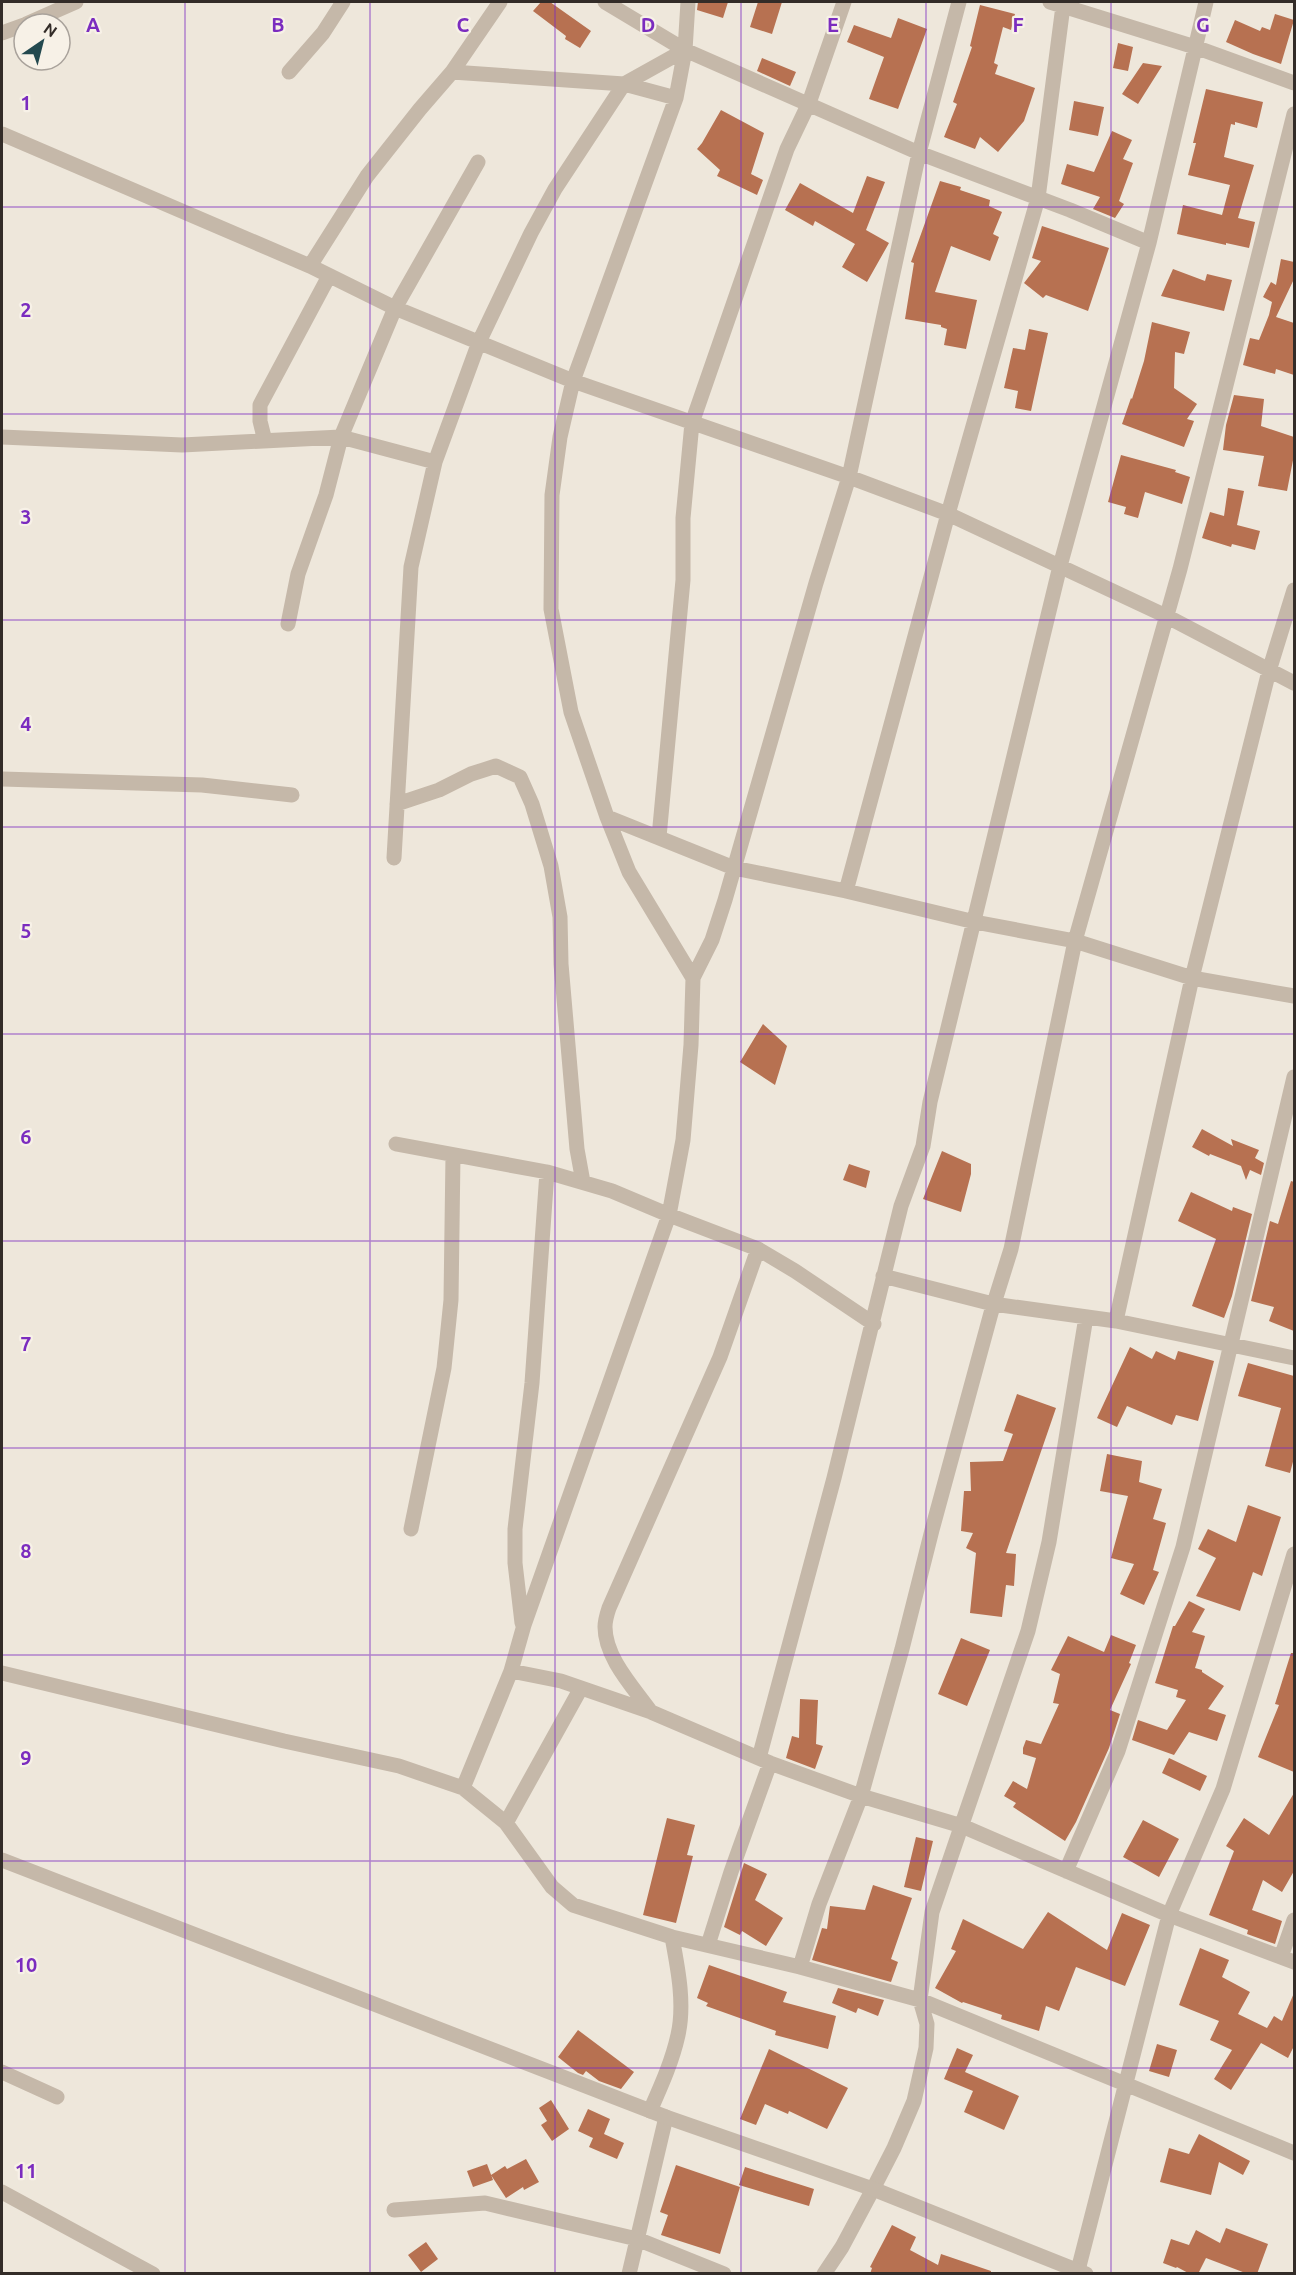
<svg xmlns="http://www.w3.org/2000/svg" width="1296" height="2275" font-family="Ubuntu,sans-serif">
<rect width="100%" height="100%" fill="#eee7db"/>
<path fill="#b77151" d="M541,2H550L591,31L580,48L565,39L566,36L533,11Z
M698,2H728L723,18L697,10Z
M758,2H782L772,34L750,27Z
M980,5L1015,14L1011,30L1003,27L994,63L998,65L995,74L1035,88L1024,121L998,152L980,137L975,149L944,137L957,104L953,102L972,47L970,46Z
M1275,14L1294,20L1281,64L1253,54L1226,42L1235,20L1260,31L1262,27L1270,30Z
M898,18L927,29L898,109L869,99L884,57L847,42L854,25L891,38Z
M1118,43L1133,47L1128,71L1113,68Z
M762,58L796,72L790,86L757,71Z
M1143,63L1162,66L1138,104L1122,94Z
M1206,89L1263,102L1257,128L1235,122V125L1231,124L1224,157L1254,165L1238,218L1255,222L1249,248L1226,243V245L1177,234L1183,205L1222,215L1230,185L1188,175L1196,143H1193Z
M1074,101L1104,107L1098,136L1069,130Z
M721,110L764,133L751,174L763,180L757,195L717,176L720,170L697,149L702,143Z
M1112,131L1132,140L1123,159L1133,163L1119,201L1124,204L1115,218L1093,209L1100,197L1061,184L1067,164L1094,172Z
M867,176L885,182L866,230L889,243L867,282L842,267L855,244L815,221L813,226L785,210L800,183L853,213Z
M940,181L961,187L960,190L990,200L989,206L1002,212L993,234L999,237L990,261L951,246L935,292L977,300L966,349L944,345L947,329L941,327V325L905,319L914,263L911,262Z
M1042,226L1109,248L1088,311L1046,295L1043,298L1024,283L1041,261L1032,258Z
M1281,259L1294,262V279L1276,317L1294,323V375L1276,369L1275,374L1243,365L1250,338L1259,340L1269,315L1272,302L1263,297L1271,282L1276,285Z
M1173,269L1205,281L1207,274L1232,280L1224,311L1161,296Z
M1152,322L1190,332L1184,354L1175,352L1174,388L1197,404L1187,419L1194,421L1184,447L1122,424L1131,398L1132,399L1144,361Z
M1029,329L1048,333L1031,411L1015,408L1018,391L1004,388L1013,348L1025,350Z
M1234,395L1264,399L1261,426L1294,437V455L1287,491L1258,486L1264,456L1223,450L1226,425Z
M1121,455L1176,470L1175,472L1190,477L1182,504L1145,492L1138,518L1124,514L1126,507L1108,502Z
M1228,488L1244,491L1237,525L1260,531L1255,550L1232,544L1231,547L1202,538L1210,512L1224,516Z
M763,1024L787,1046L775,1085L740,1062Z
M1202,1129L1233,1146L1231,1139L1259,1150L1255,1158L1264,1163L1261,1175L1250,1170L1246,1180L1241,1166L1210,1154L1209,1156L1192,1147Z
M942,1151L971,1164V1174L961,1212L923,1199Z
M849,1164L870,1171L866,1188L843,1180Z
M1291,1181L1294,1182V1331L1269,1321L1274,1307L1251,1301L1270,1221L1278,1224Z
M1191,1192L1232,1211L1233,1207L1252,1214L1232,1296L1224,1318L1192,1306L1216,1239L1178,1221Z
M1130,1347L1152,1359L1156,1351L1175,1360L1178,1351L1214,1361L1198,1421L1176,1415L1172,1425L1127,1406L1117,1427L1097,1418Z
M1248,1363L1294,1376V1458L1290,1473L1265,1466L1281,1408L1238,1396Z
M1017,1394L1056,1408L1006,1553L1016,1554L1014,1586L1006,1585L1002,1617L970,1613L976,1553L966,1548L973,1533L961,1531L964,1491H971L970,1462L1003,1461L1013,1434L1004,1431Z
M1107,1454L1142,1461L1139,1482L1162,1489L1153,1519L1166,1523L1153,1570L1159,1572L1144,1605L1120,1594L1134,1564L1111,1558L1128,1496L1100,1491Z
M1248,1505L1281,1517L1262,1576L1253,1572L1240,1611L1196,1596L1216,1558L1198,1549L1208,1529L1236,1542Z
M1189,1601L1205,1609L1192,1632L1205,1636L1195,1668L1202,1670V1672L1224,1686L1208,1709L1226,1715L1217,1741L1189,1732L1174,1755L1132,1740L1138,1720L1167,1730L1186,1700L1176,1697L1178,1690L1155,1683L1173,1626H1175Z
M1111,1635L1136,1645L1129,1663L1131,1664L1110,1710L1120,1714L1109,1748L1076,1822L1065,1841L1013,1807L1016,1803L1004,1796L1013,1781L1027,1789L1036,1758L1023,1754V1748L1026,1740L1041,1744L1059,1704L1053,1703L1060,1674L1051,1670L1068,1636L1104,1652Z
M961,1638L990,1650L967,1706L938,1694Z
M1291,1653H1294V1772L1258,1757L1279,1705L1275,1704Z
M800,1699L818,1700L816,1744L823,1746L815,1769L786,1758L792,1736L799,1738Z
M1169,1758L1207,1776L1200,1791L1162,1773Z
M1294,1793V1871L1282,1892L1263,1880L1252,1910L1282,1921L1275,1944L1247,1934L1248,1930L1209,1915L1234,1851L1226,1846L1244,1818L1269,1835Z
M667,1818L695,1825L687,1855L693,1856L676,1923L643,1915Z
M1143,1820L1179,1839L1159,1877L1123,1857Z
M916,1837L933,1841L921,1891L904,1887Z
M744,1863L767,1874L755,1900L783,1918L766,1946L742,1931L740,1935L724,1927Z
M873,1885L912,1898L891,1959L898,1962L891,1982L812,1960L822,1928L827,1929L830,1906L865,1910Z
M1048,1912L1107,1950L1122,1913L1150,1925L1125,1986L1076,1967L1059,2011L1046,2006L1039,2031L1001,2019L1002,2015L963,2002L962,2003L935,1988L956,1951L951,1949L963,1919L1023,1949Z
M1200,1948L1229,1960L1222,1977L1250,1992L1238,2014L1267,2028L1274,2016L1282,2021L1294,1993V2046L1288,2058L1261,2043L1231,2090L1214,2079L1232,2050L1210,2040L1219,2021L1179,2005Z
M709,1965L787,1992L783,2002L836,2016L828,2049L775,2035L776,2031L706,2006L708,2003L697,1998Z
M838,1988L884,2000L878,2016L858,2008L856,2013L832,2003Z
M578,2030L634,2072L621,2089L599,2081L586,2071L583,2075L578,2073L558,2057Z
M1157,2044L1177,2050L1169,2077L1149,2071Z
M957,2048L973,2055L965,2072L1019,2096L1004,2130L964,2112L973,2091L944,2079Z
M769,2049L848,2088L827,2129L789,2111L788,2114L765,2104L756,2125L740,2119Z
M551,2100L569,2129L552,2141L541,2125L547,2121L539,2108Z
M588,2109L610,2119L604,2134L624,2143L617,2159L589,2147L593,2138L578,2131Z
M1199,2134L1250,2161L1243,2175L1219,2162L1211,2195L1160,2182L1169,2148L1189,2154Z
M526,2159L539,2182L524,2190L523,2187L506,2198L491,2175L505,2166L507,2169Z
M487,2164L493,2180L473,2187L467,2171Z
M676,2165L740,2187L720,2254L661,2235L668,2215L660,2212Z
M745,2167L814,2189L809,2206L739,2185Z
M892,2225L916,2237L910,2250L938,2265L941,2254L991,2271V2274H870L872,2268L870,2267Z
M1226,2228L1268,2244L1257,2274H1248L1206,2258L1198,2274H1190L1177,2267L1176,2268L1163,2263L1171,2239L1189,2245L1196,2230L1220,2243Z
M426,2242L438,2259L421,2272L408,2255Z"/>
<g fill="none" stroke-linecap="round" stroke-linejoin="round">
<path stroke="#c5b8a9" stroke-width="15" d="M605,2L685,50L919,153L1070,210L1149,243
M688,2L685,50L676,98L573,381L560,437L552,495L551,609L571,712L607,817L629,872L693,978L691,1045L683,1140L669,1215L758,1249L795,1271L874,1324
M1050,2L1195,47L1294,83
M26,24L76,2
M2,33L24,25
M289,72L323,33L343,2
M452,72L500,2
M2,134L310,266L395,308L573,381L849,477L948,514L1166,616L1294,683
M310,266L367,176L420,109L452,72L624,84L676,98
M2,437L182,445L341,437L435,462
M265,441L260,421V405L329,276
M288,624L298,574L326,495L341,437L395,308L478,162
M2,779L202,785L292,795
M397,804L439,790L471,774L496,766L520,777L532,804L551,866L560,917L561,964L577,1149L583,1182
M607,817L734,868L846,891L975,922L1075,941L1192,978L1294,996
M659,837L683,580V518L692,423L787,149L809,103L844,2
M394,858L411,567L435,462L479,342L531,233L555,189L624,84L685,50
M846,891L948,514L1038,198L1063,6
M693,978L712,940L725,900L816,583L849,477L919,153L959,2
M396,1144L547,1172L612,1191L669,1215L524,1625L511,1671L463,1788
M883,1276L993,1304L1116,1321L1294,1358
M1116,1321L1192,978L1269,671L1294,590
M411,1529L444,1368L451,1300L453,1155
M522,1623L515,1563V1529L532,1383L547,1172
M511,1671L561,1681L651,1712L770,1763L861,1796L962,1826L1169,1915L1294,1962
M2,1673L284,1741L399,1766L463,1788L506,1823L552,1887L573,1905L672,1937L800,1967L920,2000L1294,2153
M651,1712C634,1688 605,1658 605,1627C605,1621 607,1614 609,1608L720,1357L758,1249
M759,1758L834,1478L901,1206L923,1146L930,1102L1060,566L1149,243L1206,2
M506,1823L581,1688
M1066,1871L1118,1751L1183,1547L1294,1077
M708,1945L731,1872L770,1763
M1281,1957L1294,1920
M800,1967L819,1904L861,1796L902,1649L932,1530L991,1313L1011,1249L1075,941L1180,569L1294,114
M2,2072L57,2097
M650,2111C661,2086 672,2062 678,2035C685,2004 678,1969 672,1937
M2,2192L153,2274
M394,2210L485,2203L637,2239L724,2274
M629,2274L666,2117
M824,2274L842,2247L873,2189L894,2148L914,2101L926,2048L927,2024L920,2000L932,1912L1028,1631L1049,1542L1086,1317
M1077,2274L1169,1915L1223,1789L1294,1554"/>
<path stroke="#c5b8a9" stroke-width="15" d="M2,1860L666,2117L873,2189L1086,2274"/>
</g>
<path fill="none" stroke="#7b2cbf" stroke-width="1.5" stroke-opacity="0.55" d="M185,2V2274M370,2V2274M555,2V2274M741,2V2274M926,2V2274M1111,2V2274M2,207H1294M2,414H1294M2,620H1294M2,827H1294M2,1034H1294M2,1241H1294M2,1448H1294M2,1655H1294M2,1861H1294M2,2068H1294"/>
<g font-size="20" text-anchor="middle" font-weight="bold" fill="#7b2cbf" stroke="#f7f1e7" stroke-width="4.5" stroke-linejoin="round" paint-order="stroke">
<text x="93" y="32">A</text>
<text x="278" y="32">B</text>
<text x="463" y="32">C</text>
<text x="648" y="32">D</text>
<text x="833" y="32">E</text>
<text x="1018" y="32">F</text>
<text x="1203" y="32">G</text>
<text x="26" y="110">1</text>
<text x="26" y="317">2</text>
<text x="26" y="524">3</text>
<text x="26" y="731">4</text>
<text x="26" y="938">5</text>
<text x="26" y="1144">6</text>
<text x="26" y="1351">7</text>
<text x="26" y="1558">8</text>
<text x="26" y="1765">9</text>
<text x="26" y="1972">10</text>
<text x="26" y="2178">11</text>
</g>
<rect width="1296" height="2275" fill="none" stroke="#332c28" stroke-width="6"/>
<g transform="translate(42 42) rotate(35)"><circle r="28" fill="#f7f1e7" stroke="#a9a29b" stroke-width="1.5"/>
<path d="M0-4.5L10 22L0 15L-10 22Z" fill="#23494f"/>
<text y="-9" font-size="16" font-weight="bold" text-anchor="middle" fill="#332c28">N</text>
</g>
</svg>
